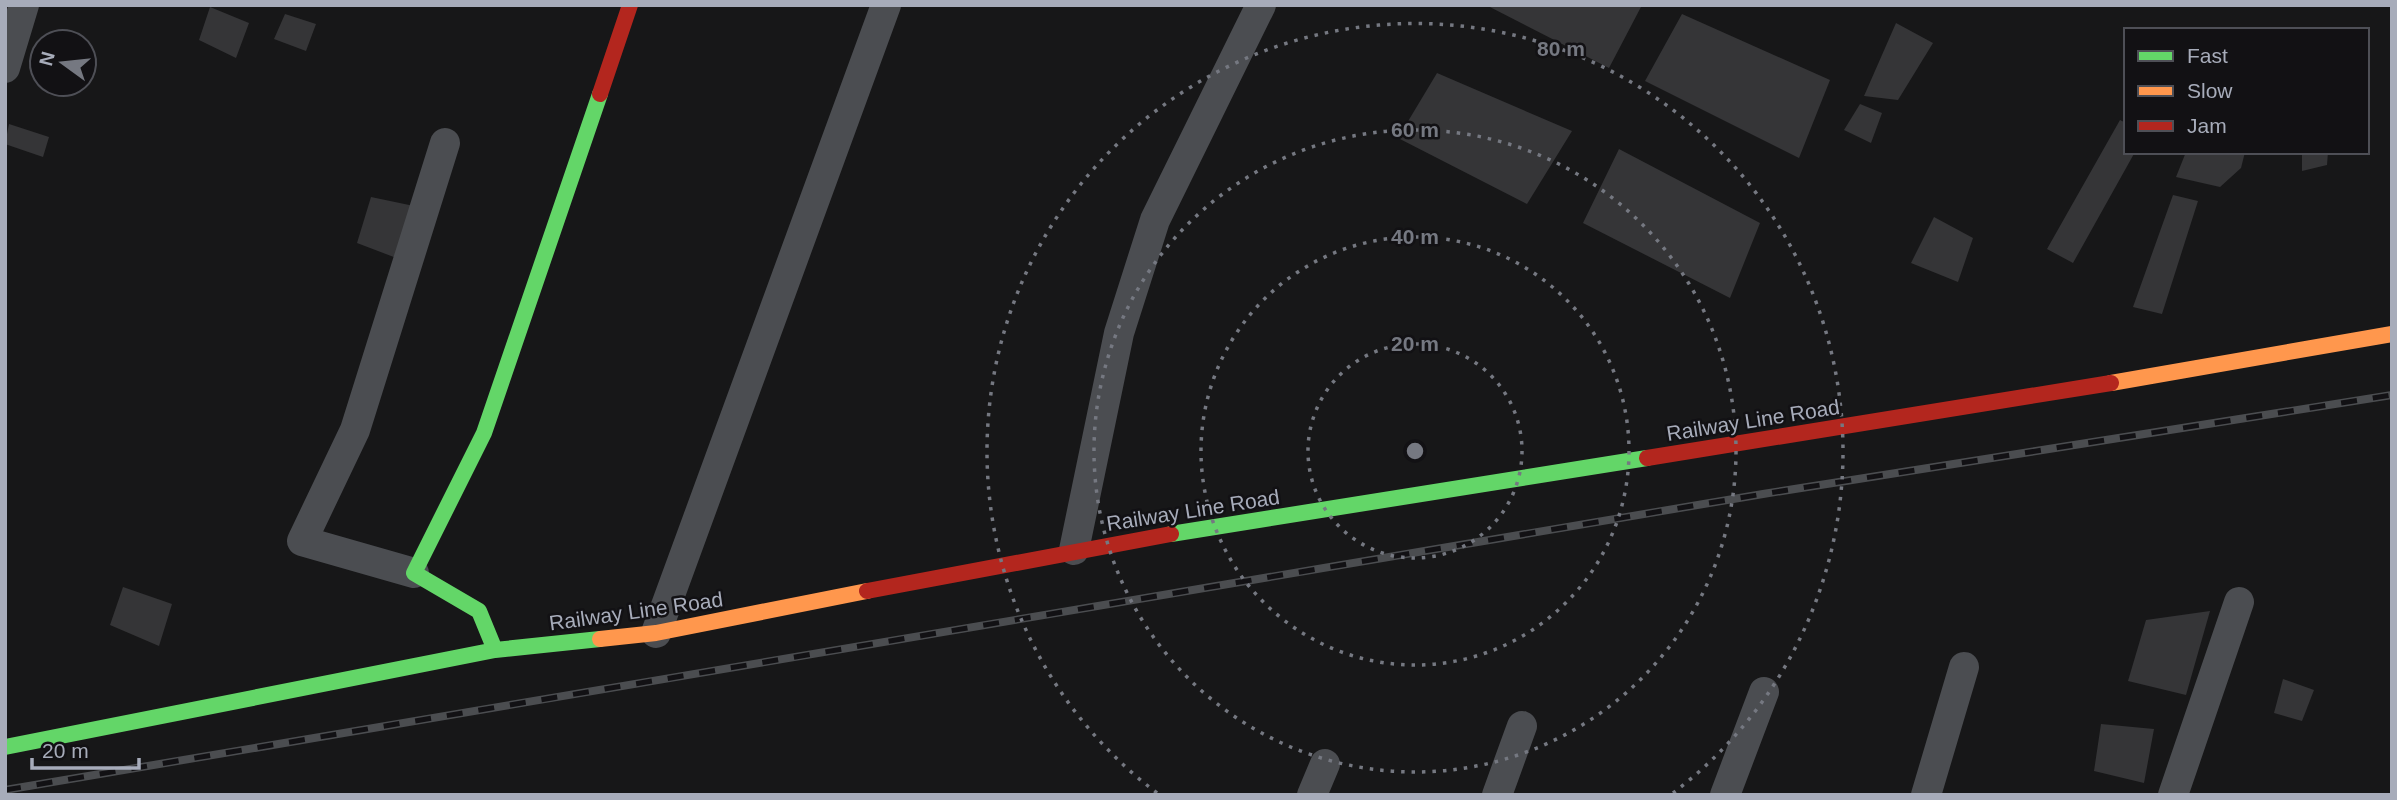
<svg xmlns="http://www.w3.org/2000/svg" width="2397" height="800" font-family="Arial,sans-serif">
<rect width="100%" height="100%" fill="#171718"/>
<path fill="#353537" d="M1486,5H1642L1609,68Z
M210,7L249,23L236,58L199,40Z
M285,14L316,24L306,51L274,39Z
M1682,14L1830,80L1799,158L1645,81Z
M1896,23L1933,43L1898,100L1864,96Z
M1437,73L1572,131L1527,204L1398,138Z
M1860,104L1882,113L1871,143L1844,130Z
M2120,120L2126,123V152H2135L2073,263L2047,249Z
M9,124L49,137L43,157L5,144Z
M1619,149L1760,223L1730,298L1583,223Z
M2186,152H2245L2241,168L2220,187L2176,177Z
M2302,152H2328L2327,165L2302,171Z
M2173,195L2198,201L2162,314L2133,307Z
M371,197L414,206L399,259L357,243Z
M1934,217L1973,238L1958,282L1911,263Z
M123,587L172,604L159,646L110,625Z
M2210,611L2186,695L2128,681L2146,620Z
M2283,679L2314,690L2302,721L2274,713Z
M2101,724L2154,729L2144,783L2094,771Z"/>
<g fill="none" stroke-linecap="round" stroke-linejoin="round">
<path stroke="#4b4d51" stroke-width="30" d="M5,68L24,5
M1074,550L1119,333L1155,220L1261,5
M414,573L302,541L355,430L445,143
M656,633L886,5
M1312,795L1325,764
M1497,795L1522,726
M1725,795L1764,692
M1926,795L1964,667
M2173,795L2239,602"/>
<path stroke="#63d668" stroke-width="16" d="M1171,534L1647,458
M495,650L479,611L414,573L484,433L600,94
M5,747L495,650L600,639"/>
<path stroke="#ff974d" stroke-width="16" d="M2111,383L2392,334
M600,639L656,633L867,591"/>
<path stroke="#b3261e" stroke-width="16" d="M600,94L630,5
M1647,458L2111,383
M867,591L1171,534"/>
<defs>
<path id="rail" d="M5,790L1763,494L2392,395"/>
</defs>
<use href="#rail" stroke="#4b4d50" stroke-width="8"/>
<use href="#rail" stroke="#121114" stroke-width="5" stroke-dasharray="16" stroke-linecap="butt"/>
</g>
<g fill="none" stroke="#757881" stroke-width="3.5" stroke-dasharray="3.5 7">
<circle cx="1415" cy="451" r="107"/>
<circle cx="1415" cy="451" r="214"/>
<circle cx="1415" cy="451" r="321"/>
<path d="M1157 793A428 428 0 1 1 1673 793"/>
</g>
<g text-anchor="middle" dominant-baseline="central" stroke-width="5" stroke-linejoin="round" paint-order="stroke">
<g font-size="21" fill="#a7acba" stroke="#121114">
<text transform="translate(1753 420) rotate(-9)">Railway Line Road</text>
<text transform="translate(1193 510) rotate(-9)">Railway Line Road</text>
<text transform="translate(636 611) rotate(-8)">Railway Line Road</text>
</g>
</g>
<circle cx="1415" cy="451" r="10" fill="#757881" stroke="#121114" stroke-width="3.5"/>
<g font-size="21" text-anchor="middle" font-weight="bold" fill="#757881" stroke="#121114" stroke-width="5" stroke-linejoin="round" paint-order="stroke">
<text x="1561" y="56">80 m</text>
<text x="1415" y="137">60 m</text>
<text x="1415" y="244">40 m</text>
<text x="1415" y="351">20 m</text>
</g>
<rect width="2397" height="800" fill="none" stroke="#a7acba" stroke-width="14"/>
<rect x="2124" y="28" width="245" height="126" fill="#121114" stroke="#4e4f56" stroke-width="2"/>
<rect x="2138" y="51" width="35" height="10" fill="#63d668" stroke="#4e4f56" stroke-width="2"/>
<text x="2187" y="63" font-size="21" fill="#a7acba">Fast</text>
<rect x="2138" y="86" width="35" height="10" fill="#ff974d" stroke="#4e4f56" stroke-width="2"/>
<text x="2187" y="98" font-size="21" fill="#a7acba">Slow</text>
<rect x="2138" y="121" width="35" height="10" fill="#b3261e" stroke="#4e4f56" stroke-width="2"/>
<text x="2187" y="133" font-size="21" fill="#a7acba">Jam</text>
<g transform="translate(63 63) rotate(285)"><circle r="33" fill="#121114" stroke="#4e4f56" stroke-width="2"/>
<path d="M0-5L12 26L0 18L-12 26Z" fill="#757881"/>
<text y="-10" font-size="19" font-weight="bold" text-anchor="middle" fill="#a7acba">N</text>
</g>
<path d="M32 758v10h107v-10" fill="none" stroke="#a7acba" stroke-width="3.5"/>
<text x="42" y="758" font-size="21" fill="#a7acba" stroke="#121114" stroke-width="5" paint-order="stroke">20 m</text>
</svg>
